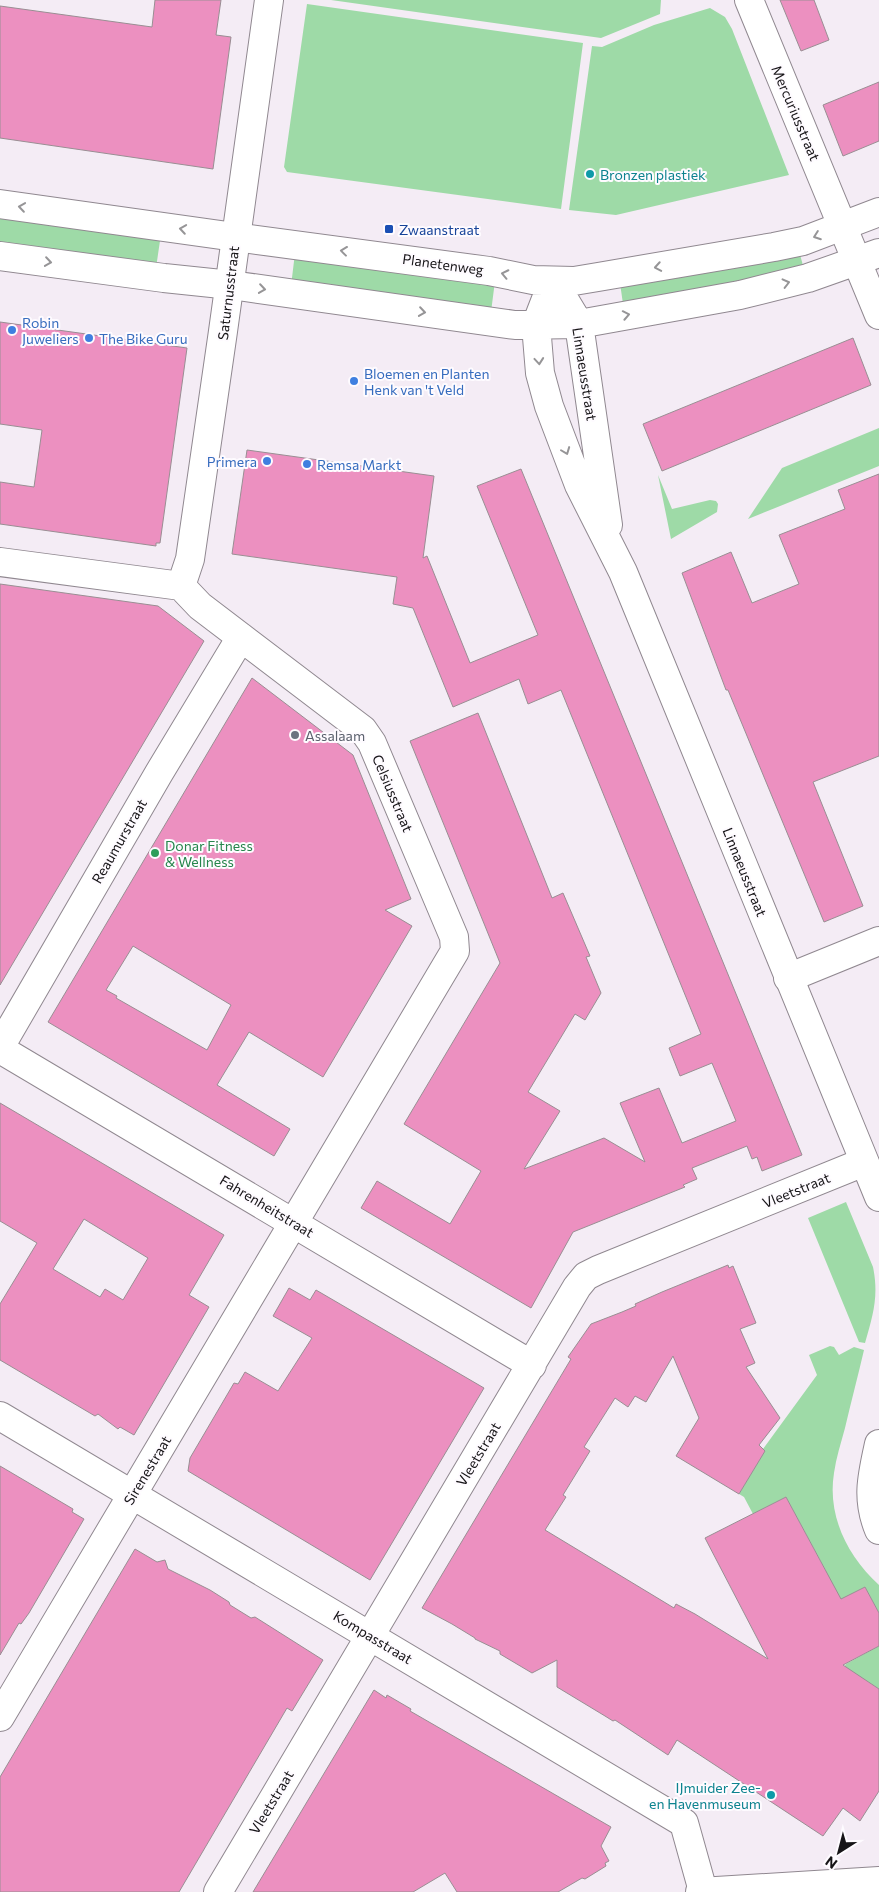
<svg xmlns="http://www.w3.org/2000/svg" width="879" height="1892" font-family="Commissioner,sans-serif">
<rect width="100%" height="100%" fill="#f4ecf5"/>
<path fill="#9edaa7" d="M331,0H661L660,14L601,38Z
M307,4L583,43L561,209L287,172L284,167Z
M710,8L725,17L732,29L789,175L616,215L569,210L592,46L602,47L654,25Z
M0,212L161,234L156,268L0,247Z
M799,251L804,269L623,304L620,283Z
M295,253L495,281L491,312L291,286Z
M879,428V466L748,519L782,468Z
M658,475L672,509L710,500L716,501L718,504L717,512L671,539Z
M846,1202L873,1267C879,1296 873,1315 865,1343L859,1342L808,1218Z
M830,1346L834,1347L839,1355L854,1347L864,1350C858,1376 851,1402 845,1428C841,1443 836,1458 834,1473C827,1516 848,1557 879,1585V1613L865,1587L807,1617L826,1571L786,1497L753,1514L744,1497L739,1494L764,1452L763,1449L817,1375L809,1355Z
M879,1646V1689L865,1680L858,1689L839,1675L846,1664Z"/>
<path fill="#ec90c0" stroke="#998e93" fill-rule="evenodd" d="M155,0H221L216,35L231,37L213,169L0,138V6L152,27Z
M780,0H814L829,40L801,51Z
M879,82V141L843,156L823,105Z
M0,322L187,348L160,543H156V546L0,524V482L34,487L42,430L0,424Z
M853,338L871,385L662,471L643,424Z
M247,450L434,476L423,558L427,556L470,663L538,635L477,486L521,469L802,1155L762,1171L757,1157L752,1159L747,1146L692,1168L697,1179L683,1185L685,1187L573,1232L531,1308L361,1208L377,1181L450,1224L481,1171L404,1124L500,963L410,741L478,713L552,898L563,893L590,956L586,957L601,993L585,1020L575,1014L528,1092L560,1111L524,1169L604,1138L645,1162L620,1103L659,1088L682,1143L736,1121L712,1063L680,1076L669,1048L701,1034L561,690L528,704L519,679L453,707L413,608L393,604L397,577L232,554Z
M879,474V756L813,782L863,906L824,922L728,690H726L682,573L731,552L752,603L799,584L779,535L845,509L838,490Z
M0,584L158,606L204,641L0,985Z
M252,678L353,755L411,899L385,910L412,926L323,1077L249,1032L217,1085L290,1129L274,1156L48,1022ZM133,946L231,1005L207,1050L116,998L117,996L106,990Z
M0,1103L224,1235L189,1295L209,1307L134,1435L120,1427L118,1429L98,1414L95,1416L0,1360V1304L37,1243L0,1221ZM84,1219L148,1258L123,1300L105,1289L100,1297L53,1269Z
M728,1265L729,1268L733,1266L756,1323L740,1329L755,1363L746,1367L780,1418L759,1445L765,1451L739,1494L676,1456L699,1418L673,1356L646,1402L635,1396L628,1407L615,1398L584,1447L590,1451L563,1495L566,1497L545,1530L674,1608L676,1604L695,1614L768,1659L705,1538L786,1497L841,1599L865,1587L879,1613V1646L843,1665L879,1689V1791L860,1821L843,1808L823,1836L677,1740L668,1755L615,1720L613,1721L605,1716L557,1687V1660L532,1673L500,1654V1651L475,1639V1638L452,1624L422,1608L571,1359L568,1357L591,1324L622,1312L636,1306L635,1304L662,1292Z
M289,1288L310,1300L316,1290L484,1388L370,1580L188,1471L190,1458L234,1383L238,1384L245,1372L278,1391L312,1338L273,1316Z
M0,1466L73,1509L72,1512L84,1519L29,1613L21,1624L19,1623L0,1655Z
M135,1549L157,1562L165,1560L168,1569L210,1590L229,1602L230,1605L251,1618L255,1617L323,1660L292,1711L287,1708L179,1892H0V1777Z
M374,1690L386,1698L387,1695L411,1709L410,1711L611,1827L601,1846L609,1861L605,1863L606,1866L585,1879L582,1878L558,1892H457L445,1873L413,1892H253Z"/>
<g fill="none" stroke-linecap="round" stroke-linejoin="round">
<defs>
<path id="street" d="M749,0L879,315
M0,562L181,586L200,606L363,730L372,743L454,937L455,951L0,1717
M181,586L190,559C218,373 243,186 269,0
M788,978L879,941
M0,1047L159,773L241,637
M0,1049L532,1365
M0,1416L684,1823L703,1891
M218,1892L577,1287L586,1276L598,1270L864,1162"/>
<path id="secondary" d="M0,204L235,237L489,271L533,280L574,281L598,277L774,247L803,241L879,212
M0,256L164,278L231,285L515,325L579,324L740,295L808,278L879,253
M553,281L536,325L540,373L549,406L579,485L623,572L879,1197
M553,281L579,324L608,525
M879,1444C872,1476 866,1499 879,1530
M700,1892L879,1881"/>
</defs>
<use href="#street" stroke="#908890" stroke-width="30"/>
<use href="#secondary" stroke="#908890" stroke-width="30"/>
<use href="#street" stroke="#fff" stroke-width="28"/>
<use href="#secondary" stroke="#fff" stroke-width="28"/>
</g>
<defs><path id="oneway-chevron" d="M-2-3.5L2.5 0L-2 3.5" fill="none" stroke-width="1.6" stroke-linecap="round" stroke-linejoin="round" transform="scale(1.25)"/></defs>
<g stroke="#969597">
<use href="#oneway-chevron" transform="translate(22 207) rotate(-172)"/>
<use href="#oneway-chevron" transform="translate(183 229) rotate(-171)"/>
<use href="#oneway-chevron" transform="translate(817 236) rotate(160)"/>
<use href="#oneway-chevron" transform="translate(344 251) rotate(-173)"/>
<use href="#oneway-chevron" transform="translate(48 262) rotate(8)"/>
<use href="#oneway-chevron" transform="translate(658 267) rotate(170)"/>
<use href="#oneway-chevron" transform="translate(505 274) rotate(-168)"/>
<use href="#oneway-chevron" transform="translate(786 283) rotate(-14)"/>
<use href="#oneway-chevron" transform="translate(262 289) rotate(8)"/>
<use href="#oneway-chevron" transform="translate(422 312) rotate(8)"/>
<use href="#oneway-chevron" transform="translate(626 315) rotate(-11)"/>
<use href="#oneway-chevron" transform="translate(539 361) rotate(85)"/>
<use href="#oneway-chevron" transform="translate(566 451) rotate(69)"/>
</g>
<g fill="#0f9aa8" stroke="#fefbff" stroke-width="2">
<circle cx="590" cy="174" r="5"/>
<circle cx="771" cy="1795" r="5"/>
</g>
<rect fill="#1a4fb4" stroke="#fefbff" stroke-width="2" x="384" y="224" width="10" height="10" rx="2.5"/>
<g fill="#3f7fe0" stroke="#fefbff" stroke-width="2">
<circle cx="12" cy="330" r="5"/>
<circle cx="89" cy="338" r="5"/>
<circle cx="354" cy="381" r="5"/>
<circle cx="267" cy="461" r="5"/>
<circle cx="307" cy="464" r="5"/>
</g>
<circle fill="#6b7280" stroke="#fefbff" stroke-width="2" cx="295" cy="735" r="5"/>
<circle fill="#2e9e5b" stroke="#fefbff" stroke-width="2" cx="155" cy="853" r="5"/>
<g text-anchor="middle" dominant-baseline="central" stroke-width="4" stroke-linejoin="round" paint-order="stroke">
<g font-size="14" fill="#161417" stroke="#fefbff">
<text transform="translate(796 113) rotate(67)">Mercuriusstraat</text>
<text transform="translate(443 264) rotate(8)">Planetenweg</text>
<text transform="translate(228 293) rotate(-83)">Saturnusstraat</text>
<text transform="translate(585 374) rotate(81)">Linnaeusstraat</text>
<text transform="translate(393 793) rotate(67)">Celsiusstraat</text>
<text transform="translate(119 841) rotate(-60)">Reaumurstraat</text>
<text transform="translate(745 872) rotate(68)">Linnaeusstraat</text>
<text transform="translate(796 1190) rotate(-22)">Vleetstraat</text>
<text transform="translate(267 1206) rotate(31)">Fahrenheitstraat</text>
<text transform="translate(478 1454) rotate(-59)">Vleetstraat</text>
<text transform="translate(147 1470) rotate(-59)">Sirenestraat</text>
<text transform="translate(373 1637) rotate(31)">Kompasstraat</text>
<text transform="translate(271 1802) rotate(-59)">Vleetstraat</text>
</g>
<g font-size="14" fill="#0d838f" stroke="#fefbff" text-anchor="start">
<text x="600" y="174">Bronzen plastiek</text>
<text x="761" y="1787" text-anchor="end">IJmuider Zee-<tspan x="761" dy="16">en Havenmuseum</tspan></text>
</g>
<g font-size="14" fill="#164399" stroke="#fefbff" text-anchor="start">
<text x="399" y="229">Zwaanstraat</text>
</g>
<g font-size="14" fill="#366cbe" stroke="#fefbff" text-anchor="start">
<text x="22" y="322">Robin<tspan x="22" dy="16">Juweliers</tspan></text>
<text x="99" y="338">The Bike Guru</text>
<text x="364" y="373">Bloemen en Planten<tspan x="364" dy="16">Henk van 't Veld</tspan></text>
<text x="257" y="461" text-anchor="end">Primera</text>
<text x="317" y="464">Remsa Markt</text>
</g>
<g font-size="14" fill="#5b616d" stroke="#fefbff" text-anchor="start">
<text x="305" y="735">Assalaam</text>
</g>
<g font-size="14" fill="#27864d" stroke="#fefbff" text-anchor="start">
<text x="165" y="845">Donar Fitness<tspan x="165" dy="16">&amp; Wellness</tspan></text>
</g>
</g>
<g transform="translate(839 1852) rotate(216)" stroke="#fefbff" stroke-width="4" paint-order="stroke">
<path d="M0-4L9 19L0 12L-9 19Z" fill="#161417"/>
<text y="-8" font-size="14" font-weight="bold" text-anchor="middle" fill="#161417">N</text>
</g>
</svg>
